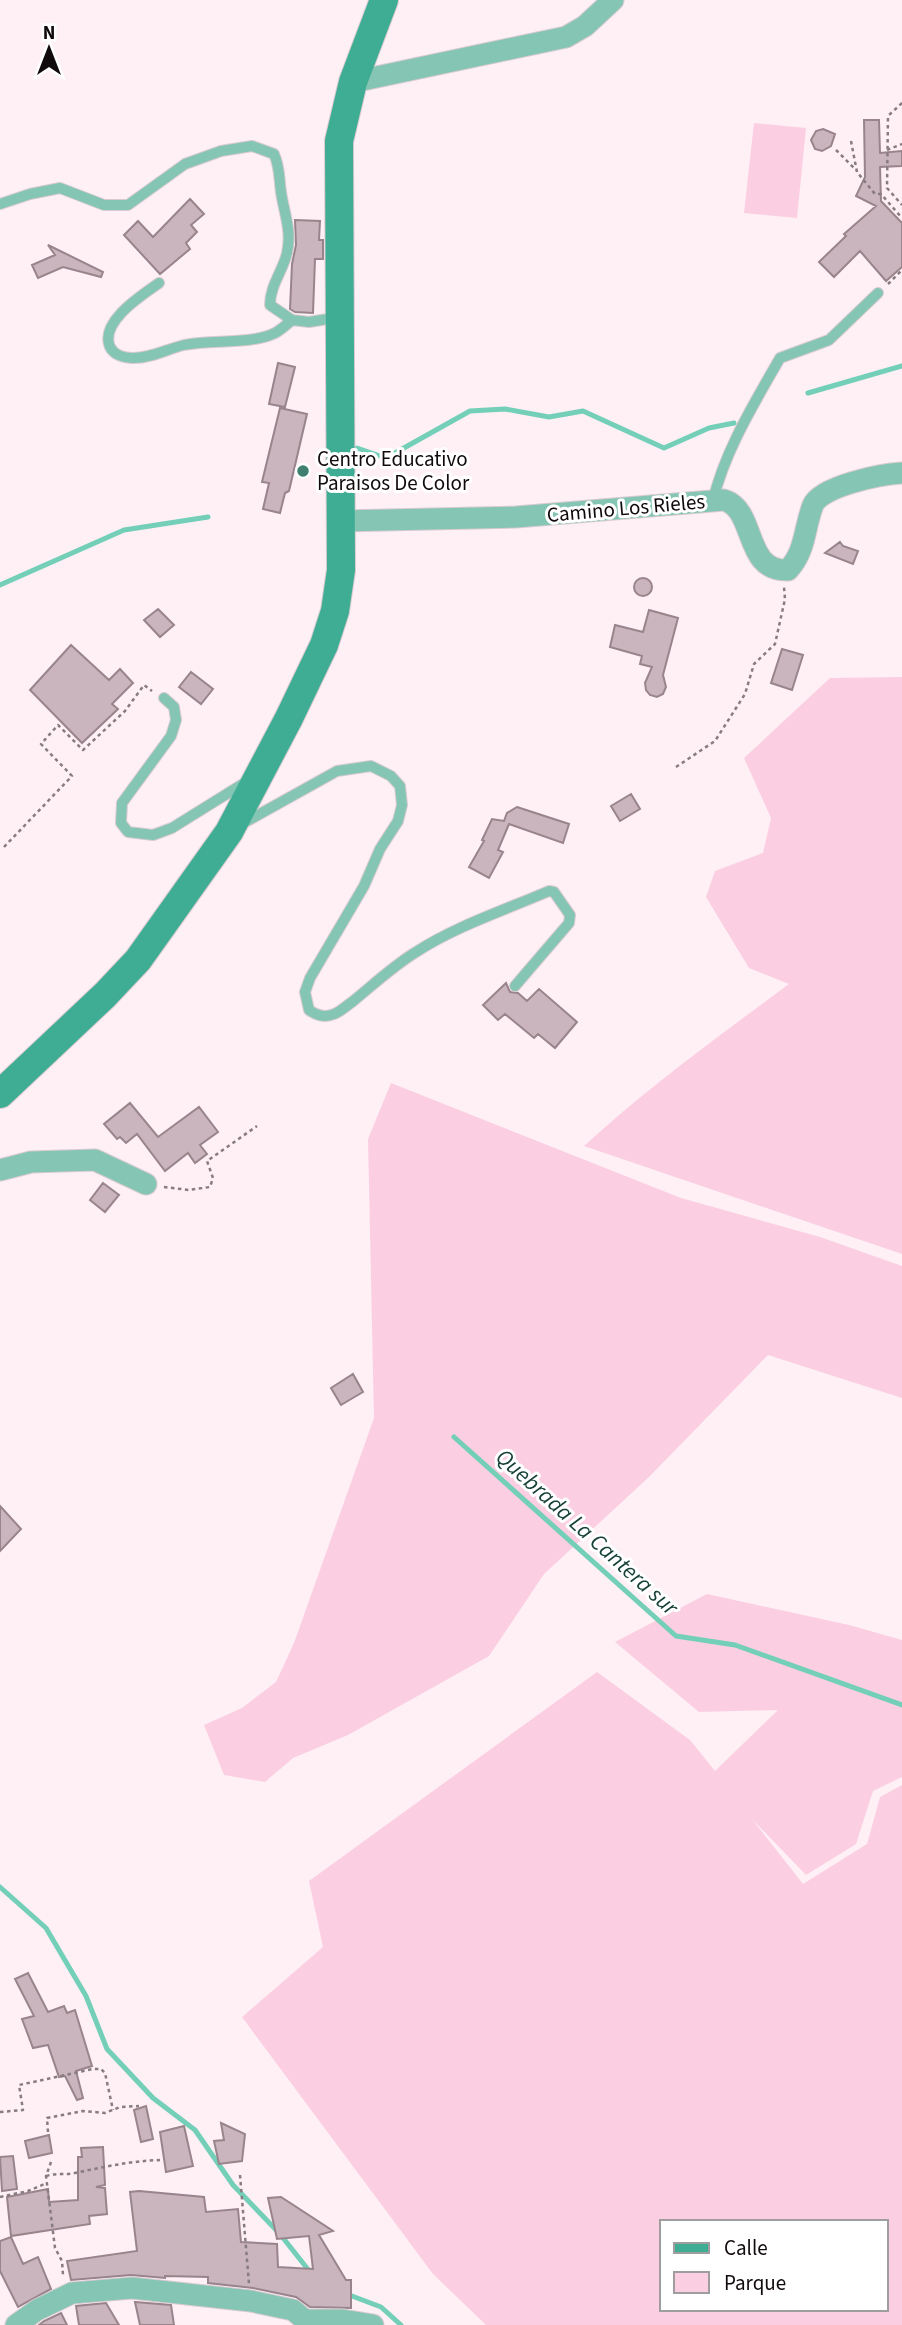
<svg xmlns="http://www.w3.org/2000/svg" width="902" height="2325" font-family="'Source Sans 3',sans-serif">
<rect width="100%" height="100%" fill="#fef0f5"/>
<path fill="#fbcfe1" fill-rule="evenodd" d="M754,123L806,128L797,218L744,213Z
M902,677V1254L584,1146C648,1087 719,1036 789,984L749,968L706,897L715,871L763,853L771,818L744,758L830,678Z
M391,1083L681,1198L820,1237L902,1266V1398L768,1355L649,1477L544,1574L489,1656L348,1735L293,1758L265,1782L224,1775L204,1725L242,1708L276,1682L294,1643L374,1418L368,1139Z
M707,1594L849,1625L902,1640V1777L873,1791L856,1844L806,1875L752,1819L803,1884L867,1844L880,1797L902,1785V2325H486L433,2274L242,2017L323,1947L309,1881L597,1672L690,1740L715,1771L778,1710L699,1712L615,1642ZM662,2222H886V2309H662Z"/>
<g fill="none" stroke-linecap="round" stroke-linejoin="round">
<path stroke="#73cfb7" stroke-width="5" d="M808,393L902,366
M357,448L386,458L470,411L505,409L549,417L583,411L664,448L709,428L734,423
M0,585L124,530L208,517
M454,1437L676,1636L735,1645L902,1705
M0,1887L46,1928L86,1996L107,2049L153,2098L195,2130L233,2185L280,2234L310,2272
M344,2293L381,2307L401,2325"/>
</g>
<path fill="#cab4bd" stroke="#99848c" stroke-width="2" d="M864,120H879L880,153L902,151V166L880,167L881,201L902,223V267L886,281L860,251L834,277L819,262L846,236L844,234L876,206L856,196L865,177Z
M823,129L835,134L831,146L822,151L815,149L811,140L816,131Z
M190,199L204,214L191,225L197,232L186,243L190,249L160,274L124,235L138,221L153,237Z
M295,220L320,221L319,240H323V259H315L313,313L295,312L290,309L292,264L296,245Z
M48,245L103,272L101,277L63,267L38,278L32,265L55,255Z
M278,363L295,367L285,407L269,404Z
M280,408L307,414L289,491L285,493L280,513L263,509L269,483L262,482Z
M840,542L843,546L858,551L853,564L825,553Z
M634 587a9 9 0 1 1 18 0a9 9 0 1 1-18 0Z
M158,609L174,625L160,637L144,620Z
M649,610L678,618L663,675L666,687L663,694L657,697L650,695L646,690L645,683L652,667L640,664L642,656L610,647L615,625L643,632Z
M71,645L109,680L120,669L133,683L112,704L118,709L82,743L30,690Z
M782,649L803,655L792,690L771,683Z
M191,672L213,689L201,704L179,687Z
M631,794L640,809L620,821L611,806Z
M517,807L569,824L563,843L509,824L498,850L503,852L489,878L469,867L484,841L482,840L492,819L504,821L507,813Z
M506,983L510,992L518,993L527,1001L539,989L577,1022L555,1048L538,1034L534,1038L505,1014L498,1020L483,1005Z
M130,1103L158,1137L199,1107L218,1132L200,1145L207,1154L195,1163L188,1153L165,1171L137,1134L126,1143L120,1137L117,1139L104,1124Z
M103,1183L119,1195L105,1212L90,1200Z
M353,1374L363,1392L341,1405L331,1388Z
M0,1506L21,1529L0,1551Z
M28,1973L48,2012L64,2006L67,2013L75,2010L92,2066L76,2071L83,2098L77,2100L65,2076L59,2077L48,2045L33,2048L22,2019L34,2016L15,1979Z
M146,2106L153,2139L141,2142L134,2110Z
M221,2123L245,2134L242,2161L219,2164L214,2141L224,2140Z
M184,2126L193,2166L166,2172L160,2132Z
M49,2135L52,2153L29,2158L25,2141Z
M103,2147L105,2185L96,2187L105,2188L107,2214L89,2216L90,2224L11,2236L7,2197L48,2189L49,2202L78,2200V2157H82L81,2148Z
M13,2156L17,2189L2,2191L0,2157Z
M139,2191L204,2197L206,2212L238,2209L241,2242L277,2244L278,2267L313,2269L309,2236L277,2239L268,2198L281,2197L333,2231L319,2235L346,2280H351V2308L310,2307L296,2297L253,2288L208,2283V2277L165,2276V2278L131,2275L71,2280L67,2261L137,2251L130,2192Z
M11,2237L23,2264L38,2257L51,2289L18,2307L0,2271V2241Z
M135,2302L171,2305L174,2325H140Z
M106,2303L119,2325H79L76,2306Z
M61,2313L67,2325H39L44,2321Z"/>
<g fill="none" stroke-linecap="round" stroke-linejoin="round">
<defs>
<path id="lane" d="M0,204L30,194L60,188L104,205H128L185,164L221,151L252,146L274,154C280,167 279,179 281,192C284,213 292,231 287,253C283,271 270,285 270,305L292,320
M159,283C142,295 99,322 110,347C114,355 124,358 133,358C152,358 167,349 184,345C212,339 250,345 275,333C281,330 287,324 292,320L309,322L340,317
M713,501C724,452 755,402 780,358L829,340L878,293
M164,698L174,707L176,720L171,736L122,803L121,823L128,832L153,835L172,828L246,782
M240,825L337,771L371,766L391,776L400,786L402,805L398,821L380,849L364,886L310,978L305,992L309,1010C316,1015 325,1018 334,1014C340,1012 346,1006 352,1002C373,985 393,966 416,952C456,926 505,910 549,891L554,892L570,915L569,923L515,986"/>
<path id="street" d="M353,82L566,37L585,26L613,0
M341,521L516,517L724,500C757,510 743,572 788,570C806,551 804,528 813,505C821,486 882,474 902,473
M0,1170L31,1162L95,1160L146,1184
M305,2320H343L373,2325
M16,2325L37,2310L72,2293L132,2288L251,2301L293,2310L305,2320V2325"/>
<path id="secondary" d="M0,1094L105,995L138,960L229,832L289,718L324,645L335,611L341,570L339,141L353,82L384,0"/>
</defs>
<use href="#lane" stroke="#d8cbd0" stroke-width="12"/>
<use href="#street" stroke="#d8cbd0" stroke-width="23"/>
<use href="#secondary" stroke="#d8cbd0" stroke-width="30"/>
<path stroke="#877c80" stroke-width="2.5" stroke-dasharray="3.5 3.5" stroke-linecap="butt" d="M902,103L888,116L887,188L902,205
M851,141L857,172L875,194H881L902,218
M836,150L856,170
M887,150L902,144
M888,284L902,270
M676,767L715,741L745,694L754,664L775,644L785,599L784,587
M4,847L72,776L41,744L58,725L83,750L125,711L144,685L152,691
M164,1187L189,1190L210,1187L213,1178L207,1161L257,1126
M0,2112L23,2110L19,2085L93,2069H101L105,2073L113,2110
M48,2132L47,2118L83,2111L105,2113L120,2107L139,2106
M51,2162L46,2176L55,2248L62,2261L63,2275
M240,2175L249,2284
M46,2176C56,2173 65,2175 75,2173C103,2167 131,2161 160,2160
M0,2197L28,2191L47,2183"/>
<use href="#lane" stroke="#85c5b3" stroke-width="10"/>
<use href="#street" stroke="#85c5b3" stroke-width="21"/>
<use href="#secondary" stroke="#3fac94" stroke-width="28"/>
</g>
<circle fill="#3f8070" stroke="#fff" stroke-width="2.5" cx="303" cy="471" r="7"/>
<g text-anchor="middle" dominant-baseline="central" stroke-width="6" stroke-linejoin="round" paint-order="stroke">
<g font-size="21" fill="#110a0c" stroke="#fff" text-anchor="start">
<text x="317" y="459">Centro Educativo<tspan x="317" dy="24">Paraisos De Color</tspan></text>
</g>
<g font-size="21" fill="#110a0c" stroke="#fff">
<text transform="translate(626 508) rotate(-5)">Camino Los Rieles</text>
</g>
<g font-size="23" font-style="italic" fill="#174138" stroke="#fff">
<text transform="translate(587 1532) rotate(42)">Quebrada La Cantera sur</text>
</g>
</g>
<rect x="660" y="2220" width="228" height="91" fill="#ffffff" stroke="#a09d9e" stroke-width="2"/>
<rect x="674" y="2243" width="35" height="10" fill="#3fac94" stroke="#a09d9e" stroke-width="2"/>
<text x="724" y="2255" font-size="21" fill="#110a0c">Calle</text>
<rect x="674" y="2272" width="35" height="21" fill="#fbcfe1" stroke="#a09d9e" stroke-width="2"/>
<text x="724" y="2290" font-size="21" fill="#110a0c">Parque</text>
<g transform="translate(49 49)" stroke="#ffffff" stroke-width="5" paint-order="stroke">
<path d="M0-5L12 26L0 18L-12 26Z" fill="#110a0c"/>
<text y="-10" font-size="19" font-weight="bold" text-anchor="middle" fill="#110a0c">N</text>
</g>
</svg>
